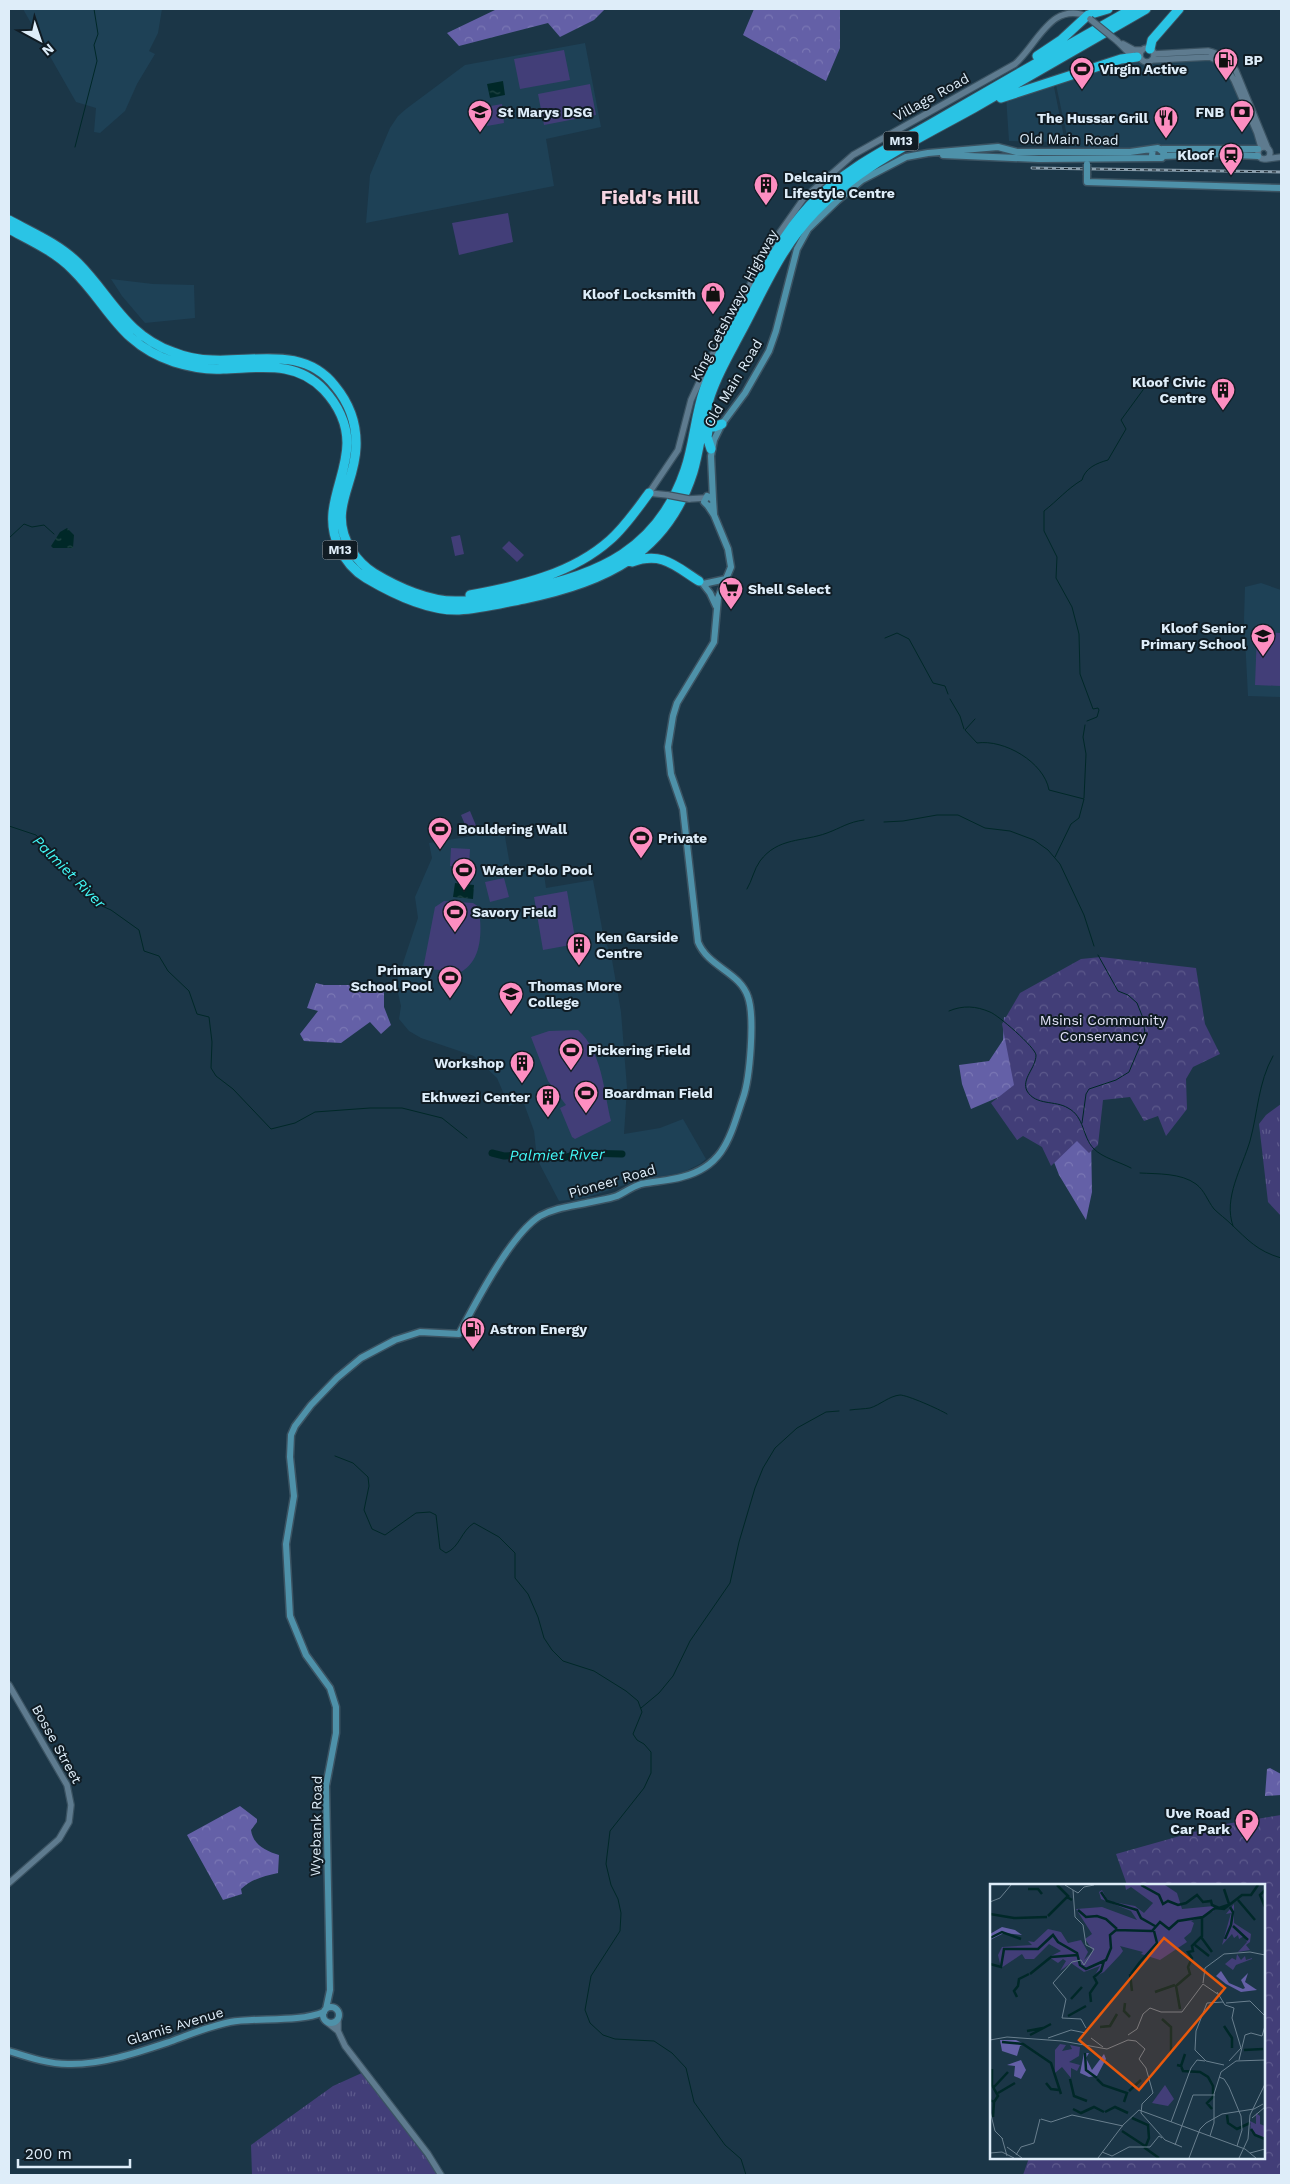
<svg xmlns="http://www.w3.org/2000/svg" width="1290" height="2184" font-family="'Work Sans',sans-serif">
<defs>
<pattern id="grass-tufts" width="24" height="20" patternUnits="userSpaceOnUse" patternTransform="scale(1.25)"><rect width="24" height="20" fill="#423e78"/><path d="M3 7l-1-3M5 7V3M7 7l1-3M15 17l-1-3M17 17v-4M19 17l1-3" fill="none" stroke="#5d5a8c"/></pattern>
<pattern id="forest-crowns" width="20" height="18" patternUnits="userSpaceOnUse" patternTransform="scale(1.25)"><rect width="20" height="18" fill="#6460a7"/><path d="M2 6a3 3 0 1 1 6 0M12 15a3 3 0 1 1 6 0" fill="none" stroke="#7a77b4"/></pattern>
<pattern id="park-crowns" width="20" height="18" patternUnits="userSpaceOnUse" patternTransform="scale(1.25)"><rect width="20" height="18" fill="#423e78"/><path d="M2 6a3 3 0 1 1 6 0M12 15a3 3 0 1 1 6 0" fill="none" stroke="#5d5a8c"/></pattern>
<pattern id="water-ripples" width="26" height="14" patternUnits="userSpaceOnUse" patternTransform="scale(1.25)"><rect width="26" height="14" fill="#002828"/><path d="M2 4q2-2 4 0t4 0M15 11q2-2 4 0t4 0" fill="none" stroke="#254848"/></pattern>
</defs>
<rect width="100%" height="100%" fill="#1b3647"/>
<path fill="#1e4156" d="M23,9H162L158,33L149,51L155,54L137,84L125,111L100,133L94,132L96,108L76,102Z
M585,43L601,127L546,139L554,186L366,223L370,175L390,128L398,116L406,109L465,65Z
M1204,58L1219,62L1227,70L1251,121L1258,145L1257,148L1177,145H1157L1145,148L1070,150L1055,80L1125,60H1141L1147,63Z
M1053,82L1065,142L1009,141L1006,96Z
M111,279L153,284L194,285L195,318L145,323L122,296Z
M1261,583L1281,590V697L1248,696L1244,619L1245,587Z
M504,831L512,877L523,875V871L543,867L546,888L593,880L604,939L611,954L621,1012L627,1088L624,1134L660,1128L683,1119L706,1159L700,1164L682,1173L639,1180L586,1198L559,1201L537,1159L534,1131L523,1101L509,1106L497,1078L474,1056L421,1038L409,1031L399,1019L401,1006L396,984L418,918L415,897L432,858L429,843Z"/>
<path fill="url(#grass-tufts)" d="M1281,1104V1216L1268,1202L1259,1124L1266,1115Z
M364,2072L440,2175H252L251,2145L333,2086Z"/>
<path fill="url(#forest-crowns)" d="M497,9H605L594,20L560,37L548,23L459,46L447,33Z
M754,9H840V48L826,81L743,35Z
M316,983L324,985H384V1007L391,1025L381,1034L370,1022L341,1043L304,1041L300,1034L318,1011L307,1008Z
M1004,1017L1038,1030L1102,1093L1091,1136L1092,1192L1086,1220L1059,1175L1047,1144L999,1097L971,1109L962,1084L959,1065L989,1061L1003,1040Z
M1270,1768L1281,1774V1795L1265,1796L1267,1769Z
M240,1806L257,1819V1822L251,1830C253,1845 266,1851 279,1855L278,1873C264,1876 252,1879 241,1889L242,1894L223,1900L187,1835Z"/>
<path fill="url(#park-crowns)" d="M1101,957L1196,968L1205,1024L1220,1054L1193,1067L1186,1079L1187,1109L1166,1136L1158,1116L1144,1121L1130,1097L1103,1100L1098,1145L1089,1153L1077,1141L1051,1166L1042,1147L1023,1136L1017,1140L991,1103L1014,1085L1002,1024L1020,993L1081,959Z
M1281,1815V2175H1023L1029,2158H1264V1885H1127L1116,1854L1219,1825Z"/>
<path fill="#423e78" d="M564,50L570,80L520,89L514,59Z
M590,84L596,115L544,125L538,94Z
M502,104L504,123L487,126L485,107Z
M508,213L513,242L459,255L452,223Z
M460,535L464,554L455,556L451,537Z
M509,541L524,555L517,562L502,548Z
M1257,632L1281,633V686L1255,685Z
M470,811L477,828L468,832L461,815Z
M451,848L470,849L469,867L450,866Z
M504,878L509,897L490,902L485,882Z
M567,891L576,944L543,950L534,897Z
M444,901L473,903L479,907C482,935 483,965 453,976L444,973L441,970L423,969L435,907Z
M578,1030C602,1051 604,1092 611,1121L575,1139L572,1137L560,1108L566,1105L548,1081L531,1037L549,1031Z"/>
<path fill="url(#water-ripples)" d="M503,81L505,95L490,98L487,84Z
M67,528L74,535L73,548H53L51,546L60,532Z
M455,883L474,885L473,899L453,897Z"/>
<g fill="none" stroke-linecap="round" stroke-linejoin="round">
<path stroke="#002828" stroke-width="1" d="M75,147L97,61L94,45L98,34L94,9
M9,538L24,524L32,527L44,525L54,534
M885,638L897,633L909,639L933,683L945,686L948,694
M950,699L960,716L964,729
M975,719L965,730L977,743C1004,739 1044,762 1049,790L1084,799L1079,818L1071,824L1055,857
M1087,721L1097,717L1099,710L1098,708L1093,709L1080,674L1079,634L1072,607L1056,578L1057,557L1044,531V511C1057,501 1068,488 1082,480C1085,468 1097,463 1108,460L1126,429L1121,420L1151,379
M1084,798L1086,754L1083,737L1085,725
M884,822L903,821L937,815H958L985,828L1010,831L1034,840L1048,850L1060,864L1084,915L1094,946
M9,826L36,835L95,903L111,910L139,930L144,951L159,956L168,971L189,991L197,1014L209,1017L212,1042L211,1068L216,1076L233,1089L271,1129L295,1123L315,1112L370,1108H402L442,1118L467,1138
M747,889C752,881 754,869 760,861C778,837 803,842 827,833C841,828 848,822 864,820
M949,1011C963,1005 976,1006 990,1012C998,1015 1035,1047 1036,1055C1036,1068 1021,1079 1027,1091C1036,1106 1055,1100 1068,1108C1085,1117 1082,1137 1094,1149C1103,1158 1120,1162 1131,1168
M1082,1123L1086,1094L1089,1089L1116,1080L1129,1072L1145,1034L1143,1018L1137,1003L1128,995L1118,991L1098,955
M1140,1173C1158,1174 1181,1173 1196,1184C1205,1191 1207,1200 1214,1209C1219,1214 1226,1219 1231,1224C1248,1240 1257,1251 1281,1258
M1233,1226C1223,1198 1242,1168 1250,1141C1258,1112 1258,1083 1273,1056
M850,1410C857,1409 864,1409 870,1408C880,1405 889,1396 900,1395C907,1395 939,1409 947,1414
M335,1456L353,1463L368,1477L369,1486L364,1510L372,1529L385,1535L416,1513L430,1512L436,1515L440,1549L446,1553C460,1547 461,1531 474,1523L499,1537L515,1553V1578L528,1594L538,1617L544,1638L552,1650L563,1661L594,1671L626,1691L638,1701L642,1712L633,1734L637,1740L644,1744L651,1752V1773L644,1788L610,1831L606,1864L611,1885L618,1899L621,1913L620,1931L591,1976L585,2010L590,2023L603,2035L615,2039L654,2041L672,2053L686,2068L694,2102L725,2145L741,2159L746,2175
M641,1708L659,1693L673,1676L690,1641L730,1583L739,1542L755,1488L763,1468L775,1448L797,1428L826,1412L839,1411"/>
<path stroke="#002828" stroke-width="7" d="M492,1153L504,1156L521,1155L563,1158L580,1153L622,1154"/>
<defs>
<path id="tertiary" d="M1117,41L1130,54L1136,57
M1123,44L1134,50H1142
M1140 55a7 7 0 1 1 14 0a7 7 0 1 1-14 0Z
M1154,54L1208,51C1221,54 1229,60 1236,71L1268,149
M1152,60L1210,57L1224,64L1234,80L1257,133L1261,147
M1258 153a6 6 0 1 1 12 0a6 6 0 1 1-12 0Z
M1266,159L1281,157
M649,493L678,450L691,400L710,359L773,242L804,198L853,155L1015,64C1038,44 1051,0 1089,17
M649,493L668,495
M689,499L705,498
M9,1685L67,1785L71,1805L69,1822L59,1839L9,1883
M338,2019V2031L345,2046L428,2154L441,2175
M328,2023L338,2031"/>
<path id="secondary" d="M1162,149H1258
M943,155L1039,159L1154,158
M1163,156L1214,154L1258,156
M1087,175V182L1281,188
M713,499L711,456L714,440L722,424L745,393L769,351L776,331L797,249L808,229L837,201L862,180L906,157L928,153L998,147L1017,152H1130L1158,148L1164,153L1162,158H1154L1152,155L1153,149
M710,506L707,505L704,502L707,496L713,499L714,514
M703,584L710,593L716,606
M703,584L726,579
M323 2015a8 8 0 1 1 16 0a8 8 0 1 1-16 0Z
M326,2009L330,1990L326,1786L336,1733V1707L330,1688L306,1655L290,1616L286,1544L294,1496L290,1457L291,1435L295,1426L311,1405L337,1378L361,1358L395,1340L420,1332L459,1334C476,1302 511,1234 540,1216C556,1207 574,1206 591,1202C600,1200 609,1199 617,1196C625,1192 632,1187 641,1184C654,1181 668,1181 682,1177C725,1166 730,1136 743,1098C750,1078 755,1017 748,997C740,972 708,967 698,942L683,809L671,774L668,747L673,716L677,703L714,642L718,598L731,567L728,549L714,515L708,506
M9,2051C28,2057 48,2064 68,2064C102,2065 139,2052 172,2041C191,2034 210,2026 230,2022C259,2017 297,2023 324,2012"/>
<path id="motorway" d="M1150,49L1152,40L1179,9
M1037,56L1061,40L1088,15L1108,9
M1001,98L1121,59L1137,57
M9,220C33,233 59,244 78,263C111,296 125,335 173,352C185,357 199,360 213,360C256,362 304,346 335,386C349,403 357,424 356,447C355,486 327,510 351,550C357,559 364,567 374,573C397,587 430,602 458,601C480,601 502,595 523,590C599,575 658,549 685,470C694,444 695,416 704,390C713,364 728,340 741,316C761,278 780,237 810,205C846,167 895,145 939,119C1003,82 1068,45 1132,9
M9,229C31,241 54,251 72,269C109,305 119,344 174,362C190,367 207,370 223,369C260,368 296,360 324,390C337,404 347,423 347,443C347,479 321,510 339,547C345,560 354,571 366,578C393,594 427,611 459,610C481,609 503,603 524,599C603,583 667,555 693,472C701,445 702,417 712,391C719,371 731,351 741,332C763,291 782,245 815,212C860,166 918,139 974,108C1032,75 1089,42 1146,9
M710,417L707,437L711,449
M709,421L714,427L722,424
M632,562C662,551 675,566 699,581
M470,595C519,586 572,574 610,540C625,527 637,509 649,493"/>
</defs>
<use href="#tertiary" stroke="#3b5362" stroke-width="8"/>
<use href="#secondary" stroke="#3b5362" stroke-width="9"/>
<use href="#motorway" stroke="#3b5362" stroke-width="11"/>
<use href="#tertiary" stroke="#5e7b8f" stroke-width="5.5"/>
<use href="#secondary" stroke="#4e91a9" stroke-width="6"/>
<use href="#motorway" stroke="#2ac4e5" stroke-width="9"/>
<defs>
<path id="rail" d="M1032,168L1281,172"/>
</defs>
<use href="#rail" stroke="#8a9eac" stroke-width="3"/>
<use href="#rail" stroke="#101c24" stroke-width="1" stroke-dasharray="4" stroke-linecap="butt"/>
<defs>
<path id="tertiary-bridge" d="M1090,19L1117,41
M668,495L689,499"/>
<path id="secondary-bridge" d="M1087,164V175"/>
</defs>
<use href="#tertiary-bridge" stroke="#3b5362" stroke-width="8" stroke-linecap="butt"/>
<use href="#secondary-bridge" stroke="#3b5362" stroke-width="9" stroke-linecap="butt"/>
<use href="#tertiary-bridge" stroke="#5e7b8f" stroke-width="5.5"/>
<use href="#secondary-bridge" stroke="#4e91a9" stroke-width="6"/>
</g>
<defs>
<symbol id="fuel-pin" viewBox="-11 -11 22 30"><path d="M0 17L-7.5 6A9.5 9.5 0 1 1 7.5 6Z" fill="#fd8ec1" stroke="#101c24"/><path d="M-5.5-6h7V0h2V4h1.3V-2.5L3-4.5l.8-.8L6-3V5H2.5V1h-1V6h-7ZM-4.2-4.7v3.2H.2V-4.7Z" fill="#111"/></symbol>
<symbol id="stadium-pin" viewBox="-11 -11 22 30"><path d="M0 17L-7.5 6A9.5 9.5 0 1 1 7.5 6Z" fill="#fd8ec1" stroke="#101c24"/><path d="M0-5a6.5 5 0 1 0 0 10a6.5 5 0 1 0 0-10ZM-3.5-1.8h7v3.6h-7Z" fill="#111"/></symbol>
<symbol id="school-pin" viewBox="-11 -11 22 30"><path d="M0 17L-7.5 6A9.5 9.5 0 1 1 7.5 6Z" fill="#fd8ec1" stroke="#101c24"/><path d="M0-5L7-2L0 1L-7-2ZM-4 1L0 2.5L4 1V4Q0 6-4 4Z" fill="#111"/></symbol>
<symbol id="bank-pin" viewBox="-11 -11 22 30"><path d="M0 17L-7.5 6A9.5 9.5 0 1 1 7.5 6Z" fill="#fd8ec1" stroke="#101c24"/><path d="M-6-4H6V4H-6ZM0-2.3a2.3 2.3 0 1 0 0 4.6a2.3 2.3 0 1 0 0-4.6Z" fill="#111"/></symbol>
<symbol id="restaurant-pin" viewBox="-11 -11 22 30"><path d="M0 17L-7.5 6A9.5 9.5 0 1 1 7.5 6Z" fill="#fd8ec1" stroke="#101c24"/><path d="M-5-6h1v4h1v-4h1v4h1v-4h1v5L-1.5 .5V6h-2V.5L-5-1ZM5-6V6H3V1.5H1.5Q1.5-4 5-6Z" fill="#111"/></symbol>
<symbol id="station-pin" viewBox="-11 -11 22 30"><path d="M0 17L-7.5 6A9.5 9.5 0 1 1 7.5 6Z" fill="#fd8ec1" stroke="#101c24"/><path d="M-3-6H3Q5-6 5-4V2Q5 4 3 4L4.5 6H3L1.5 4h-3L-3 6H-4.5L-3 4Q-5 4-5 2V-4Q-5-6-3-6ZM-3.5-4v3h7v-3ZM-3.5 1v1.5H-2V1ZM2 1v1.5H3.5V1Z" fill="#111"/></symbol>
<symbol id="building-pin" viewBox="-11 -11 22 30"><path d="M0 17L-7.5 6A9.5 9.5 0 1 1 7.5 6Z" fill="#fd8ec1" stroke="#101c24"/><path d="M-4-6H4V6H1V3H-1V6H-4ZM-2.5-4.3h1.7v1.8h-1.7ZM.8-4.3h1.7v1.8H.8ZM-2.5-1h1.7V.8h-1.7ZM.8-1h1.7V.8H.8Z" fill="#111"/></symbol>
<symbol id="shop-pin" viewBox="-11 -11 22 30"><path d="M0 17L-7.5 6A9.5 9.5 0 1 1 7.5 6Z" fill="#fd8ec1" stroke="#101c24"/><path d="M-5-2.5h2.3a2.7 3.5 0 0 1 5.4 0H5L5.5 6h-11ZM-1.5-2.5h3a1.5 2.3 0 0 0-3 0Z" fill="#111"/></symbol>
<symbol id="supermarket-pin" viewBox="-11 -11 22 30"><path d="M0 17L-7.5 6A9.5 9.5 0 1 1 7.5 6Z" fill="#fd8ec1" stroke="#101c24"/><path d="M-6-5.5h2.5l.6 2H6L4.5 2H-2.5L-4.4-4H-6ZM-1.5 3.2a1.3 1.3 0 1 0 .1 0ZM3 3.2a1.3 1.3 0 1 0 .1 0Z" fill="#111"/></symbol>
<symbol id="parking-pin" viewBox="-11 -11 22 30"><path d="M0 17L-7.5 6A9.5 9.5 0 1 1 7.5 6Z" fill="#fd8ec1" stroke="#101c24"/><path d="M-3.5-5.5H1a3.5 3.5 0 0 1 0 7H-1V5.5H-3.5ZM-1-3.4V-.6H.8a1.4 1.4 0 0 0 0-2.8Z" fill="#111"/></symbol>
</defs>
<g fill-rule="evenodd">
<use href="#fuel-pin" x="1212" y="46" width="28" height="38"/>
<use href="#stadium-pin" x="1068" y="55" width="28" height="38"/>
<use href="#school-pin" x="466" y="98" width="28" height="38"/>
<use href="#bank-pin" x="1228" y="98" width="28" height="38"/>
<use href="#restaurant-pin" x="1152" y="104" width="28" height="38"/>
<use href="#station-pin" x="1217" y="141" width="28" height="38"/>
<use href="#building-pin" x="752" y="171" width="28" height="38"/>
<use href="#shop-pin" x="699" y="280" width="28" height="38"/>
<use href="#building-pin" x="1209" y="376" width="28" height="38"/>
<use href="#supermarket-pin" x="717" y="575" width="28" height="38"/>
<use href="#school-pin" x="1249" y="622" width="28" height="38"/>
<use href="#stadium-pin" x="426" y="815" width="28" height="38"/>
<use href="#stadium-pin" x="627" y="824" width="28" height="38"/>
<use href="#stadium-pin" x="450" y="856" width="28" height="38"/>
<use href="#stadium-pin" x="441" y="898" width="28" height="38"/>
<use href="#building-pin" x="565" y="931" width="28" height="38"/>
<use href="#stadium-pin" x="436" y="964" width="28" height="38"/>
<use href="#school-pin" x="497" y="980" width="28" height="38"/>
<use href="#stadium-pin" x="557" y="1036" width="28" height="38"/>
<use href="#building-pin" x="508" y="1049" width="28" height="38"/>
<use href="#stadium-pin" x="572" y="1079" width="28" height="38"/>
<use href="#building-pin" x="534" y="1083" width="28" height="38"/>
<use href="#fuel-pin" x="459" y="1315" width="28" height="38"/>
<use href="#parking-pin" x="1233" y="1807" width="28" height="38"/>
</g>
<g text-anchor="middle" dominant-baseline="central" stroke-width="4" stroke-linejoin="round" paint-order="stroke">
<g fill="#101c24" stroke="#a0aeb9" stroke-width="1">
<rect x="883.5" y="131.5" width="35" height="19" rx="4"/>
<rect x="322.5" y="540.5" width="35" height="19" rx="4"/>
</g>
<g font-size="12" font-weight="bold" fill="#deedf9">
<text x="901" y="141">M13</text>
<text x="340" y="550">M13</text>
</g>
<g font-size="14" font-weight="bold" fill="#deedf9" stroke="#101c24" text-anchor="start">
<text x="1244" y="60">BP</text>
<text x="1100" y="69">Virgin Active</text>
<text x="498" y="112">St Marys DSG</text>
<text x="1224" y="112" text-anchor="end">FNB</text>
<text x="1148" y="118" text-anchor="end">The Hussar Grill</text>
<text x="1214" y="155" text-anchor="end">Kloof</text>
<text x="784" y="177">Delcairn<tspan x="784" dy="16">Lifestyle Centre</tspan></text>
<text x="696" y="294" text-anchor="end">Kloof Locksmith</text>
<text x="1206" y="382" text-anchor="end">Kloof Civic<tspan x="1206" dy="16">Centre</tspan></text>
<text x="748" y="589">Shell Select</text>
<text x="1246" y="628" text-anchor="end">Kloof Senior<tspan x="1246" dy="16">Primary School</tspan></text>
<text x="458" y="829">Bouldering Wall</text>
<text x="658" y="838">Private</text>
<text x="482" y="870">Water Polo Pool</text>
<text x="472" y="912">Savory Field</text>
<text x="596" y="937">Ken Garside<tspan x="596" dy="16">Centre</tspan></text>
<text x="432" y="970" text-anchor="end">Primary<tspan x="432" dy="16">School Pool</tspan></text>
<text x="528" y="986">Thomas More<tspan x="528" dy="16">College</tspan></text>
<text x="588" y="1050">Pickering Field</text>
<text x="504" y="1063" text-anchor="end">Workshop</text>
<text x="604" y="1093">Boardman Field</text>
<text x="530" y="1097" text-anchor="end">Ekhwezi Center</text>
<text x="490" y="1329">Astron Energy</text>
<text x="1230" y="1813" text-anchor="end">Uve Road<tspan x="1230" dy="16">Car Park</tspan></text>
</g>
<g font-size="14" fill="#deedf9" stroke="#101c24">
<text transform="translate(931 97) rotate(-29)">Village Road</text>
<text transform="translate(1069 139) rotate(1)">Old Main Road</text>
<text transform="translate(734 305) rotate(-62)">King Cetshwayo Highway</text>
<text transform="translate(733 383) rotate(-59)">Old Main Road</text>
<text transform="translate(612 1181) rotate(-16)">Pioneer Road</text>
<text transform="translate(57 1744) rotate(61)">Bosse Street</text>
<text transform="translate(316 1826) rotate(-89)">Wyebank Road</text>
<text transform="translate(175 2026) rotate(-17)">Glamis Avenue</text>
</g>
<g font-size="14" fill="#e2e2f7" stroke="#101c24">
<text x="1103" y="1020">Msinsi Community<tspan x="1103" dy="16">Conservancy</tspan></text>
</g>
<g font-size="15" font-style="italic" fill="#42f7f5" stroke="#101c24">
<text transform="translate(69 872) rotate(45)">Palmiet River</text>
<text transform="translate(557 1155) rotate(-1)">Palmiet River</text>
</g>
<g font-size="19" font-weight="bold" fill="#f6d5e2" stroke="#101c24">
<text x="650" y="197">Field's Hill</text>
</g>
</g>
<g transform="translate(990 1884)">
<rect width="275" height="275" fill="#1b3647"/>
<path d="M244,20V39L261,50L260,58L256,61L260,66L248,68L257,58L254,52L249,55L248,51L244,54L242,50L232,61L241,29L236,30ZM247,70L251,76L255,72L256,76L262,74V75L246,81L243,86L235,80L242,74L246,76ZM70,160L76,161L72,167L82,165L80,161L90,163L89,172L79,178L90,181L87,187L81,184V194L72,183L65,189V166Z" fill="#423e78"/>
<path d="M12,43L25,46L32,51L14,49L0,56V50ZM231,87L239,99L253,105L255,104L251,96L258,89L255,98L267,106L251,108L236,100L226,92ZM10,156H26L34,160L30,162L27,172L12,167ZM94,169H99L96,174L102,186L114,170L116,175L107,192L99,193L90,189ZM31,176L36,186L31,195L24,192L25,182L17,181Z" fill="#6460a7"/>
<path d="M135,1H175L187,9L192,25L224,22V27L201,37L204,39L201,48L194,54L197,58L170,76L151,70L153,68L130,62L133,67L130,71L114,88L104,93L110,82L94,88L81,79L70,87L76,77L73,75L68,79L59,73L71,67L59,60L44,75H35L32,70L11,84L8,71L12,63L42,61L38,57L44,58L58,45L71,48L78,59L91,56L98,68L94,76L103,67L95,55L102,50L86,25L112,23L147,36L141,27L111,15L109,8L112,6L118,17L145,22L154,29L163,19L141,3L136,6ZM175,201L184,215L178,222L162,219ZM266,229L270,232V240L275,242V256L261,248L260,237L266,240Z" fill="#423e78"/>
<path fill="none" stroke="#002828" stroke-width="2.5" d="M67,1L79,13M151,1L169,11L173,20L178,17L188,21L196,19L207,11L213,18L221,17L222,21L229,24L238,21M38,5H48L52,10M234,5L239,20M275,6L270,11L275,23M111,8L117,17L147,26L151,34L165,42M248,16L265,36M88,26L96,33L107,32L116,35L127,45M0,30L24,34L57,33M58,32L77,13L82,16M243,42L258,56M211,53L222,68M0,54L12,48L31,55M235,55L241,41L243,28L240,23M205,61L219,72M150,78L167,59L164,47M0,80L11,83L14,65H48L63,51L68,58L87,69L90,81L96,85L116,76L121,64L120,51L126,46L162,47L170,38L179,45L188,37L213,33L225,24L234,25L252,11H261L268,1M40,90L61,73L88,71M140,90L142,107M141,90L150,78M165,108L185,101M27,113L24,107L28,102L29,95L39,90M81,115L92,103M101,118L100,109L107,99L104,93L111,87L114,77M135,119L134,127L140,133M190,125L186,102L200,90L198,83L202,74L198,68L203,67L202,62L212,52V34M78,132L96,122M172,135L181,143V169M234,142L242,154V164M110,143L120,142L127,130M37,147L53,144M40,151L61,140M12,158L33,160L61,179L71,210M254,166L273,165M95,169L96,186L107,194M187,181L191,182L195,170M191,182L193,187L210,188L218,193L223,202V213L217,219L222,225M2,185V201L8,212L4,218M80,195L84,212L97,217M107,195L113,201L137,209L134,218M56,199L61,205L69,206M4,203L18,188M139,207L151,196M8,209L25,199M0,216L4,218L3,233M83,225L91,229L104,223L114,228M115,228L125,223L138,229M237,231L238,239L247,245L260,239M142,234L158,241L159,254L155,264L169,274M261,245L265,251L275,255M132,247L155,262"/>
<path fill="none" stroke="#697f8e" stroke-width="1" d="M75,1L83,6L85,33L93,41L96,61L104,65L94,81L91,76L82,78L63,99L76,115L72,134L91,135L96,144M83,6L88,9L94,3L104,1M0,18L10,14L21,1M213,99L215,84L234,70L260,68L275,71M213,100L229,111M227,108L235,121L244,124L242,134L251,164L239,177M236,119L260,117L275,132M138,151L147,145L153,130L160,124L171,128H192L213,100M58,154L81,146L96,149M101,154L113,163M0,156L17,153L72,157L117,165L138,156L146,157L155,165L149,175L156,184L163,209L152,220L151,229L175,256L192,263M249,176L255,151L261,149L272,152L275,142M216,177L205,166L206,147L217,119L233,118M216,177L234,181M229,193L234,195L239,203L251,232L252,246L247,262M149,226L255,265L266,274M0,227L5,247L13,255M262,234L275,223M51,235L61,238L82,231L133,242M181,238L201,184L207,176L215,177M220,252L224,239V210L231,188L246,177L275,176M12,254L17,272M185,261L203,211H225M17,263L32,274M112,268L122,272L139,263H160L169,252L172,254M0,269L12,268L24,274M260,269L275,265M26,271L31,263L44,259L50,235M108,274L133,241L149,226M199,274L210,245L216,239L232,230L264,225L273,220M249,274L258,255L260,231L275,200"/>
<path fill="#e8590c" fill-opacity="0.15" stroke="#e8590c" stroke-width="2.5" d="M174,54L235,104L149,206L89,156Z"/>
<rect width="275" height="275" fill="none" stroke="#deedf9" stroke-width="2.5"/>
</g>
<rect width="1290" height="2184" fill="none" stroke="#deedf9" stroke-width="20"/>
<g transform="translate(40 40) rotate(140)" stroke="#101c24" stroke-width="4" paint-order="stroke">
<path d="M0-4L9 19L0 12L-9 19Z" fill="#deedf9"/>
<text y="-8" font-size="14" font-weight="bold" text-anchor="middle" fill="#deedf9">N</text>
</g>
<path d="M18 2159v8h112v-8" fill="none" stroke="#deedf9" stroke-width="2.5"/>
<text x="25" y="2159" font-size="15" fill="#deedf9" stroke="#101c24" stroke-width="4" paint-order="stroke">200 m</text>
</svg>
